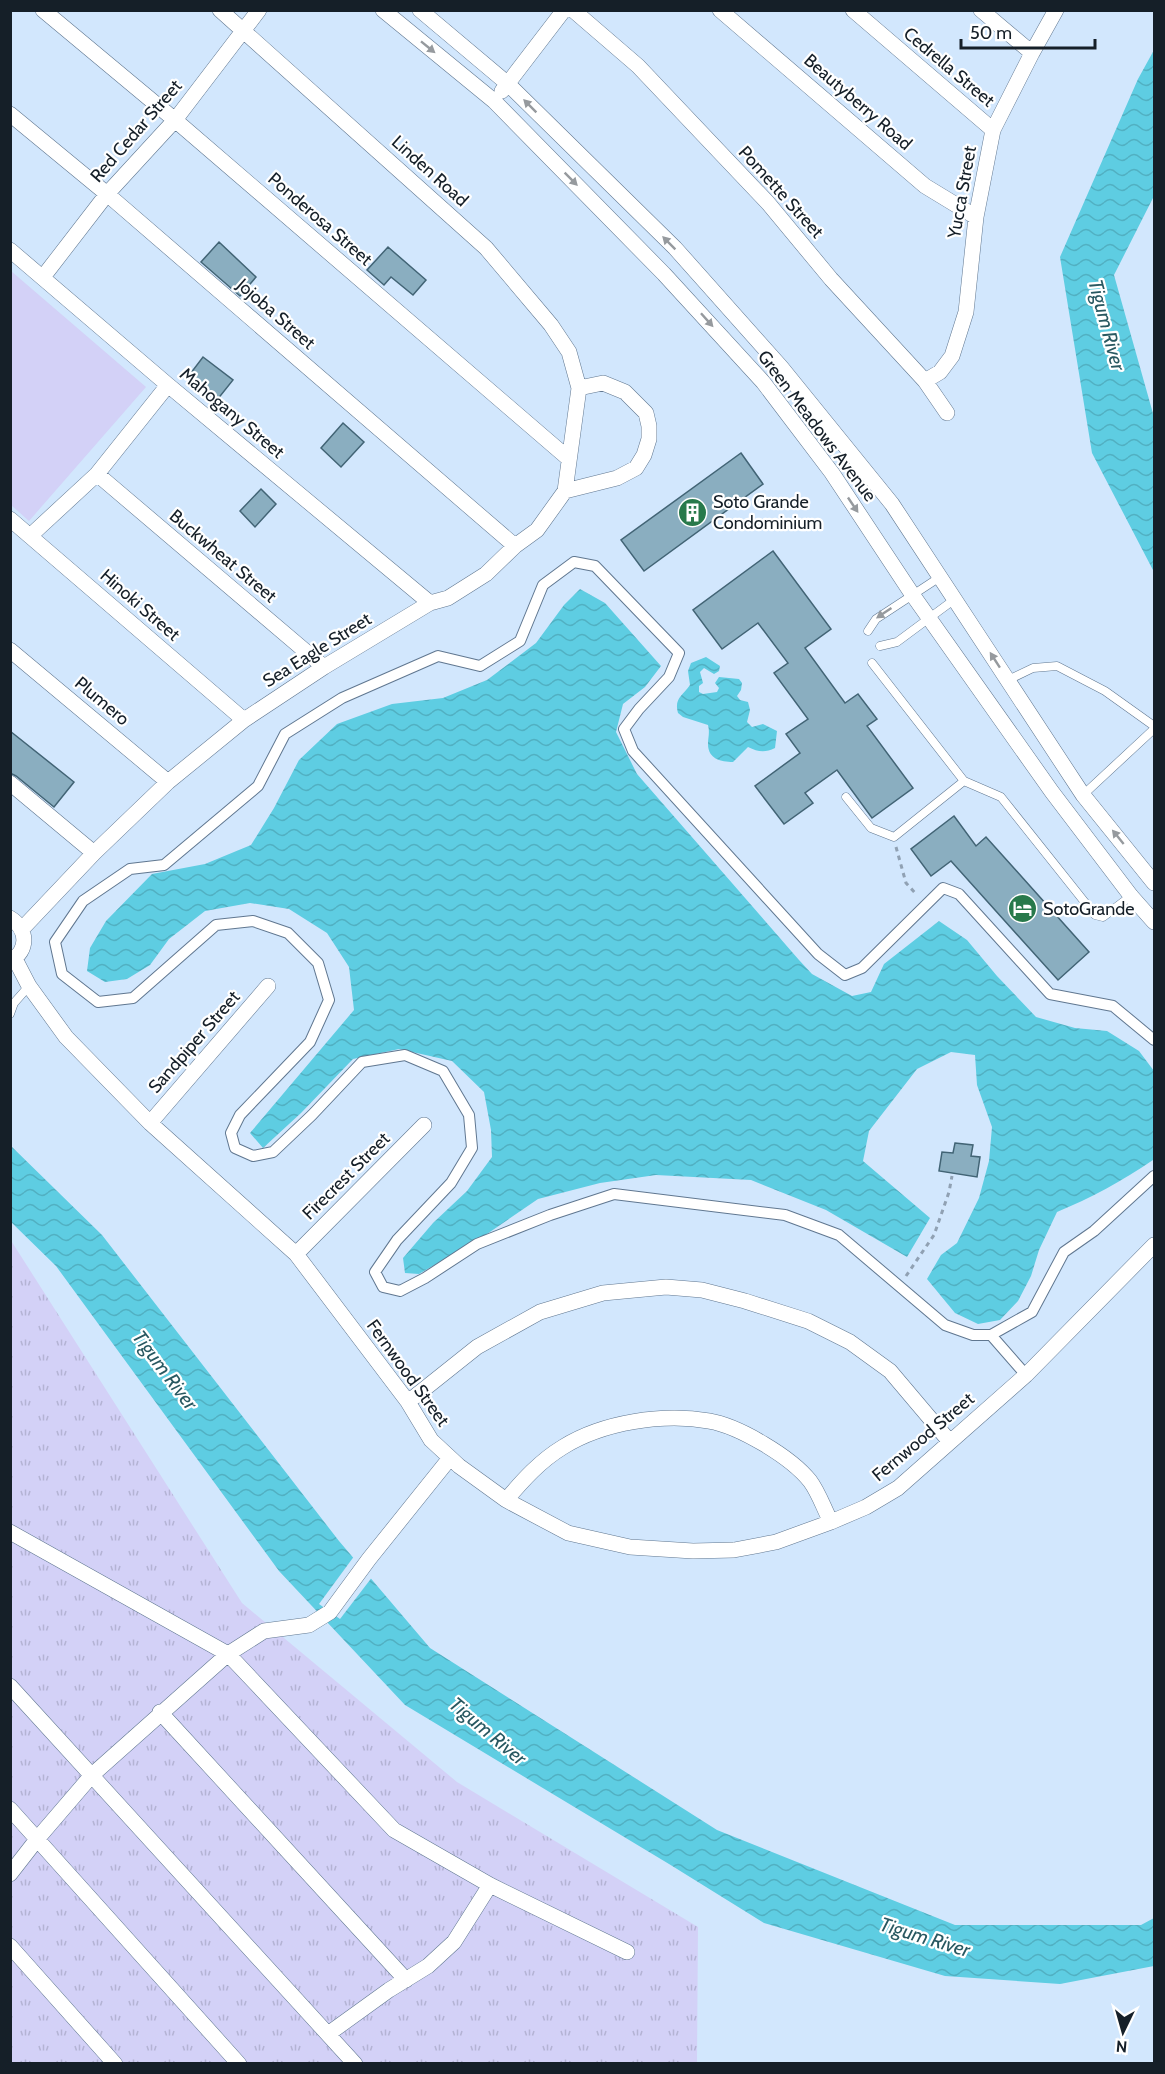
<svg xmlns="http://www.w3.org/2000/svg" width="1165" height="2074" font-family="Cabin,sans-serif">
<defs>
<pattern id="grass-tufts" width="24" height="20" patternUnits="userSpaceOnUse" patternTransform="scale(1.5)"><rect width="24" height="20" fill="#d3d1f7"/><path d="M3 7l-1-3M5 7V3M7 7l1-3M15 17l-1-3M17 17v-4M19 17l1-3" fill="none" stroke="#b4b3d4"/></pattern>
<pattern id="water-waves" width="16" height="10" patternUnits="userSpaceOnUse" patternTransform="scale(1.5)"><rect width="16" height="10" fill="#5ecde2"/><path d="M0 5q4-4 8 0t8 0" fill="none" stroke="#51b0c2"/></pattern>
</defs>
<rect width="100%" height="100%" fill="#d2e7fd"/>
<path fill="url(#grass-tufts)" d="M10,1239L242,1603L457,1782L698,1927L697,2063H11Z"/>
<path fill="#d3d1f7" d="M11,271L146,387L29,521L11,505Z"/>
<path fill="url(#water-waves)" d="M1154,50V196L1114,275L1154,417V572L1092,453L1060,257L1138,79Z
M580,589L605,603L661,666L645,687L623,704L616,732L637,774L799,960L812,974L852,996L871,992L884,964L939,921L967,940L997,976L1036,1017L1075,1028L1107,1031L1139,1051L1154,1071V1157L1153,1160C1122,1181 1091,1198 1057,1212L1039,1250L1031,1276L1018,1301L1000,1320L978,1324L955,1313L927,1279L941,1255L957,1243L979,1198L989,1161L992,1127L977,1085L975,1055L951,1052L917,1069L869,1131L863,1161L930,1218L907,1257L826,1210L751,1180L656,1175L600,1183L538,1199L484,1236L419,1274L405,1273L403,1258L433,1223L467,1191L492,1157L491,1130L484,1092L452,1061L399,1049L353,1059L301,1113L263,1148L250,1133L354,1010L349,967L327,933L289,909L250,903L205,911L169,939L150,965L127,979L105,982L87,971L90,948L106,921L152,874L205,864L251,845L274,808L299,760L337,724L392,704L443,698L487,680L536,643L564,605Z
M706,657L720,666L719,671L714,674L704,668L700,672L703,683L699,686V692L703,694L717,692L719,688L715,683L719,677L739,679L742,683L741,690L737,696L740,700L748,702L750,710L747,722L752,727L763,724L777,731L775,748C765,753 758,752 748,747L733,762C721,762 708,759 708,744C708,737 710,733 708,725L683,717L678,713C674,699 682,696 690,685L688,671L691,663Z
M10,1145L102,1235L339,1541L430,1648L717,1830L955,1925H1141L1154,1918V1966L1060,1984L945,1976L764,1923L669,1864L405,1705L279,1571L56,1266L11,1222Z"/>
<path fill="#d2e7fd" d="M355,1555L373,1576L340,1619L319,1604Z"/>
<path fill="#8aaec0" stroke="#426475" stroke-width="1.5" d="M219,242L256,277L240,296L201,262Z
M388,247L426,280L413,295L391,277L384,285L367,270Z
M203,357L233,380L217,400L187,378Z
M343,423L364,442L341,467L321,448Z
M741,453L763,484L644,571L621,540Z
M261,489L276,504L255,527L240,511Z
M773,551L831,629L805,648L845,703L858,694L877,719L867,726L913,788L872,818L837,770L805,793L813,803L784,824L755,786L800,753L786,734L808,719L774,673L788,663L758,623L722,649L693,610Z
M10,731L74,782L54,807L16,776L10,773Z
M954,816L976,846L986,837L1089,952L1058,980L951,861L931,876L911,849Z
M955,1143L973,1145L971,1156L980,1157L977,1177L939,1171L942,1152L953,1153Z"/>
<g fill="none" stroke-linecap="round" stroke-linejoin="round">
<defs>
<path id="service" d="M868,631L876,619L940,577
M880,646L897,642L955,599
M872,663L964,781L1001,797L1095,915L1103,917L1131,896
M1008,680L1033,668L1057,666L1105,691L1154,726
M1083,795L1154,729
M846,797L871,828L894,837L964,781
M10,1014L14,1003L29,986"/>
<path id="pedestrian" d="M991,1335L1032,1312L1064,1252L1094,1231L1154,1176
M1026,1375L991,1335H973L945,1325L839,1235L785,1215L614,1194L550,1215L477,1244L425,1278L400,1291L383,1287L375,1272L397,1240L451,1183L472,1148L469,1115L443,1071L405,1055L362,1062L312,1115L273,1152L253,1156L235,1148L231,1133L240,1115L310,1042L329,1000L318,963L288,933L253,921L216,925L133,998L98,1002L62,974L55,942L83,901L130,869L164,865L258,786L285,734L342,698L438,656L480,666L520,641L543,585L574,562L595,566L679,653L669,677L639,709L624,729L633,751L818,954L845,975L862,968L943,888L959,894L1050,994L1113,1006L1154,1040"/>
<path id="minor" d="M43,10L175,120L569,459
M383,10L494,101L664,274L763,382L832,473L912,594L1052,792L1131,896L1154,922
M420,10L508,84L675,248L781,367L892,504L1083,795L1154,883
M573,10L638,66L768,203L831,279L925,381L947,413
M720,10L925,186L976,217
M853,10L993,130
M981,10L1032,53
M502,91L564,10
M10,114L107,194L515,546
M10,250L168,385L430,603
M43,277L107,194L175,120L259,10
M925,381L940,372L952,356L966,312L976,217L993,130L1032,53L1056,10
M97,474L324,667
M565,491L617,478L636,468L644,455L649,439V426L646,413L625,392L603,383L579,388
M10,519L244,720
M30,536L97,474L168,385
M10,650L168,782
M10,783L94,853
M10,918C28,929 29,951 10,961
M22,929L94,853L168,782L244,720L324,667L430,603L448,598L486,574L515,546L537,530L565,491L579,388L569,352L551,325L486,248L220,10
M15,959L29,986L66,1037L150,1123L296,1254L408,1402L431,1440L459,1466L506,1500L568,1533L630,1547L693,1551L734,1550L776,1542L831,1522L866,1507L898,1488L1026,1375L1154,1245
M150,1123L268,986
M296,1254L424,1125
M408,1402L477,1347L540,1312L603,1293L666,1287L702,1290L745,1301L808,1321L850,1342L890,1371L950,1442
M506,1500C523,1480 540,1461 563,1447C603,1422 663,1413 709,1421C739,1426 791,1457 810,1481C819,1493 824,1509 831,1522
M10,1532L228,1654L394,1830L490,1885L627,1952
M10,1686L355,2064
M160,1712L406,1980
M10,1809L239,2064
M10,1874L38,1838L92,1775L228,1654L264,1631L309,1625L330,1612L369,1559L450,1458
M10,1946L115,2064
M328,2034L389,1990L428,1966L454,1942L490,1885"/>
</defs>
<use href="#service" stroke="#607790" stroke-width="9"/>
<use href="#pedestrian" stroke="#607790" stroke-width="12"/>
<use href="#minor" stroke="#607790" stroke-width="16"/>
<path stroke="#90a1b3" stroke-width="3" stroke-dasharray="4.5 4.5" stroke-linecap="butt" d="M896,847L906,883L917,895
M906,1276L934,1235L949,1192L952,1176"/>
<use href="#service" stroke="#fff" stroke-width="8"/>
<use href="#pedestrian" stroke="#fff" stroke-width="10"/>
<use href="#minor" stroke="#fff" stroke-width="15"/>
</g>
<defs><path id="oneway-solid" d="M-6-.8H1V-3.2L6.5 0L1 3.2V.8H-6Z" transform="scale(1.5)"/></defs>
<g fill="#969a9e">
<use href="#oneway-solid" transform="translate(428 47) rotate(39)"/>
<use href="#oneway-solid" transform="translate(530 106) rotate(-135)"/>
<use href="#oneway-solid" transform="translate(571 179) rotate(45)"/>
<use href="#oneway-solid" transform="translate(669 243) rotate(-135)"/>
<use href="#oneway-solid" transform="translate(707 320) rotate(48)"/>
<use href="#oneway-solid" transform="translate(853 505) rotate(56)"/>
<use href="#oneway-solid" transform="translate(884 613) rotate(146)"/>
<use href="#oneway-solid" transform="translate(995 660) rotate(-123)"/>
<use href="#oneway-solid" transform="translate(1118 837) rotate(-129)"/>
</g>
<defs>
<symbol id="building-disc" viewBox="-11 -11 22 22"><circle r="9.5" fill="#28794b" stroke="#fff"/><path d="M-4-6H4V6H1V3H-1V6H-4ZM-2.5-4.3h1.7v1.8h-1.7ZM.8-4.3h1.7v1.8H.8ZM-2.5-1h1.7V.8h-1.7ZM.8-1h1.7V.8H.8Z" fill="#fff"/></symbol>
<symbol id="hotel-disc" viewBox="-11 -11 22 22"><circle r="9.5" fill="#28794b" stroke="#fff"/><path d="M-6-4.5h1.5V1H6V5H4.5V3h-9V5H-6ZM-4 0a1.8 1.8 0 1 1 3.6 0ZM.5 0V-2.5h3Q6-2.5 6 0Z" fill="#fff"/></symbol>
</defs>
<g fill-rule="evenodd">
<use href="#building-disc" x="676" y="496" width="33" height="33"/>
<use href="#hotel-disc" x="1006" y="892" width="33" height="33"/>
</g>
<g text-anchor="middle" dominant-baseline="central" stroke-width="4.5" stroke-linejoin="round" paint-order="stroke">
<g font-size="18" fill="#151f28" stroke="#fff">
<text transform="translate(949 67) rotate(40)">Cedrella Street</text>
<text transform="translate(858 102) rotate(41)">Beautyberry Road</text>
<text transform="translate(136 131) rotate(-49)">Red Cedar Street</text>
<text transform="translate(430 171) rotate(42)">Linden Road</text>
<text transform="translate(781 192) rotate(48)">Pomette Street</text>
<text transform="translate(962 192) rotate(-80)">Yucca Street</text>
<text transform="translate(320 219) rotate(41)">Ponderosa Street</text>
<text transform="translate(276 314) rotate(41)">Jojoba Street</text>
<text transform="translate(232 413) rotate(40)">Mahogany Street</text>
<text transform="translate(817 426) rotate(53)">Green Meadows Avenue</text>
<text transform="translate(223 556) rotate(40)">Buckwheat Street</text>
<text transform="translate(140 605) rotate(41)">Hinoki Street</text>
<text transform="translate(317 650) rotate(-32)">Sea Eagle Street</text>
<text transform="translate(102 701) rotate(40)">Plumero</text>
<text transform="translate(194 1042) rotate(-49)">Sandpiper Street</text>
<text transform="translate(346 1176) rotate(-45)">Firecrest Street</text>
<text transform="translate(408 1373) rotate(54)">Fernwood Street</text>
<text transform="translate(923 1437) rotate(-40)">Fernwood Street</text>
</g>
<g font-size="18" fill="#151f28" stroke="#fff" text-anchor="start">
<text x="713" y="502">Soto Grande<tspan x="713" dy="21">Condominium</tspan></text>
<text x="1043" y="909">SotoGrande</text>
</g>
<g font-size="20" font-style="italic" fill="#285861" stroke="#fff">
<text transform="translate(1107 325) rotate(75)">Tigum River</text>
<text transform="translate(165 1370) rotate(53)">Tigum River</text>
<text transform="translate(488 1731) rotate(40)">Tigum River</text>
<text transform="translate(925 1937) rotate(17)">Tigum River</text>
</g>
</g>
<rect width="1165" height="2074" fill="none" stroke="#151f28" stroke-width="24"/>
<g transform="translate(1123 2032) rotate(185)" stroke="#ffffff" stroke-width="4.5" paint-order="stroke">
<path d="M0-4.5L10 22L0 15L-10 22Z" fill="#151f28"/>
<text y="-9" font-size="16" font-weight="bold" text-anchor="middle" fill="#151f28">N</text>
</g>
<path d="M961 39v9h134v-9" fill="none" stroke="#151f28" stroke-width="3"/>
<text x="970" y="39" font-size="18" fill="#151f28" stroke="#ffffff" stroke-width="4.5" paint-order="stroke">50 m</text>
</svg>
